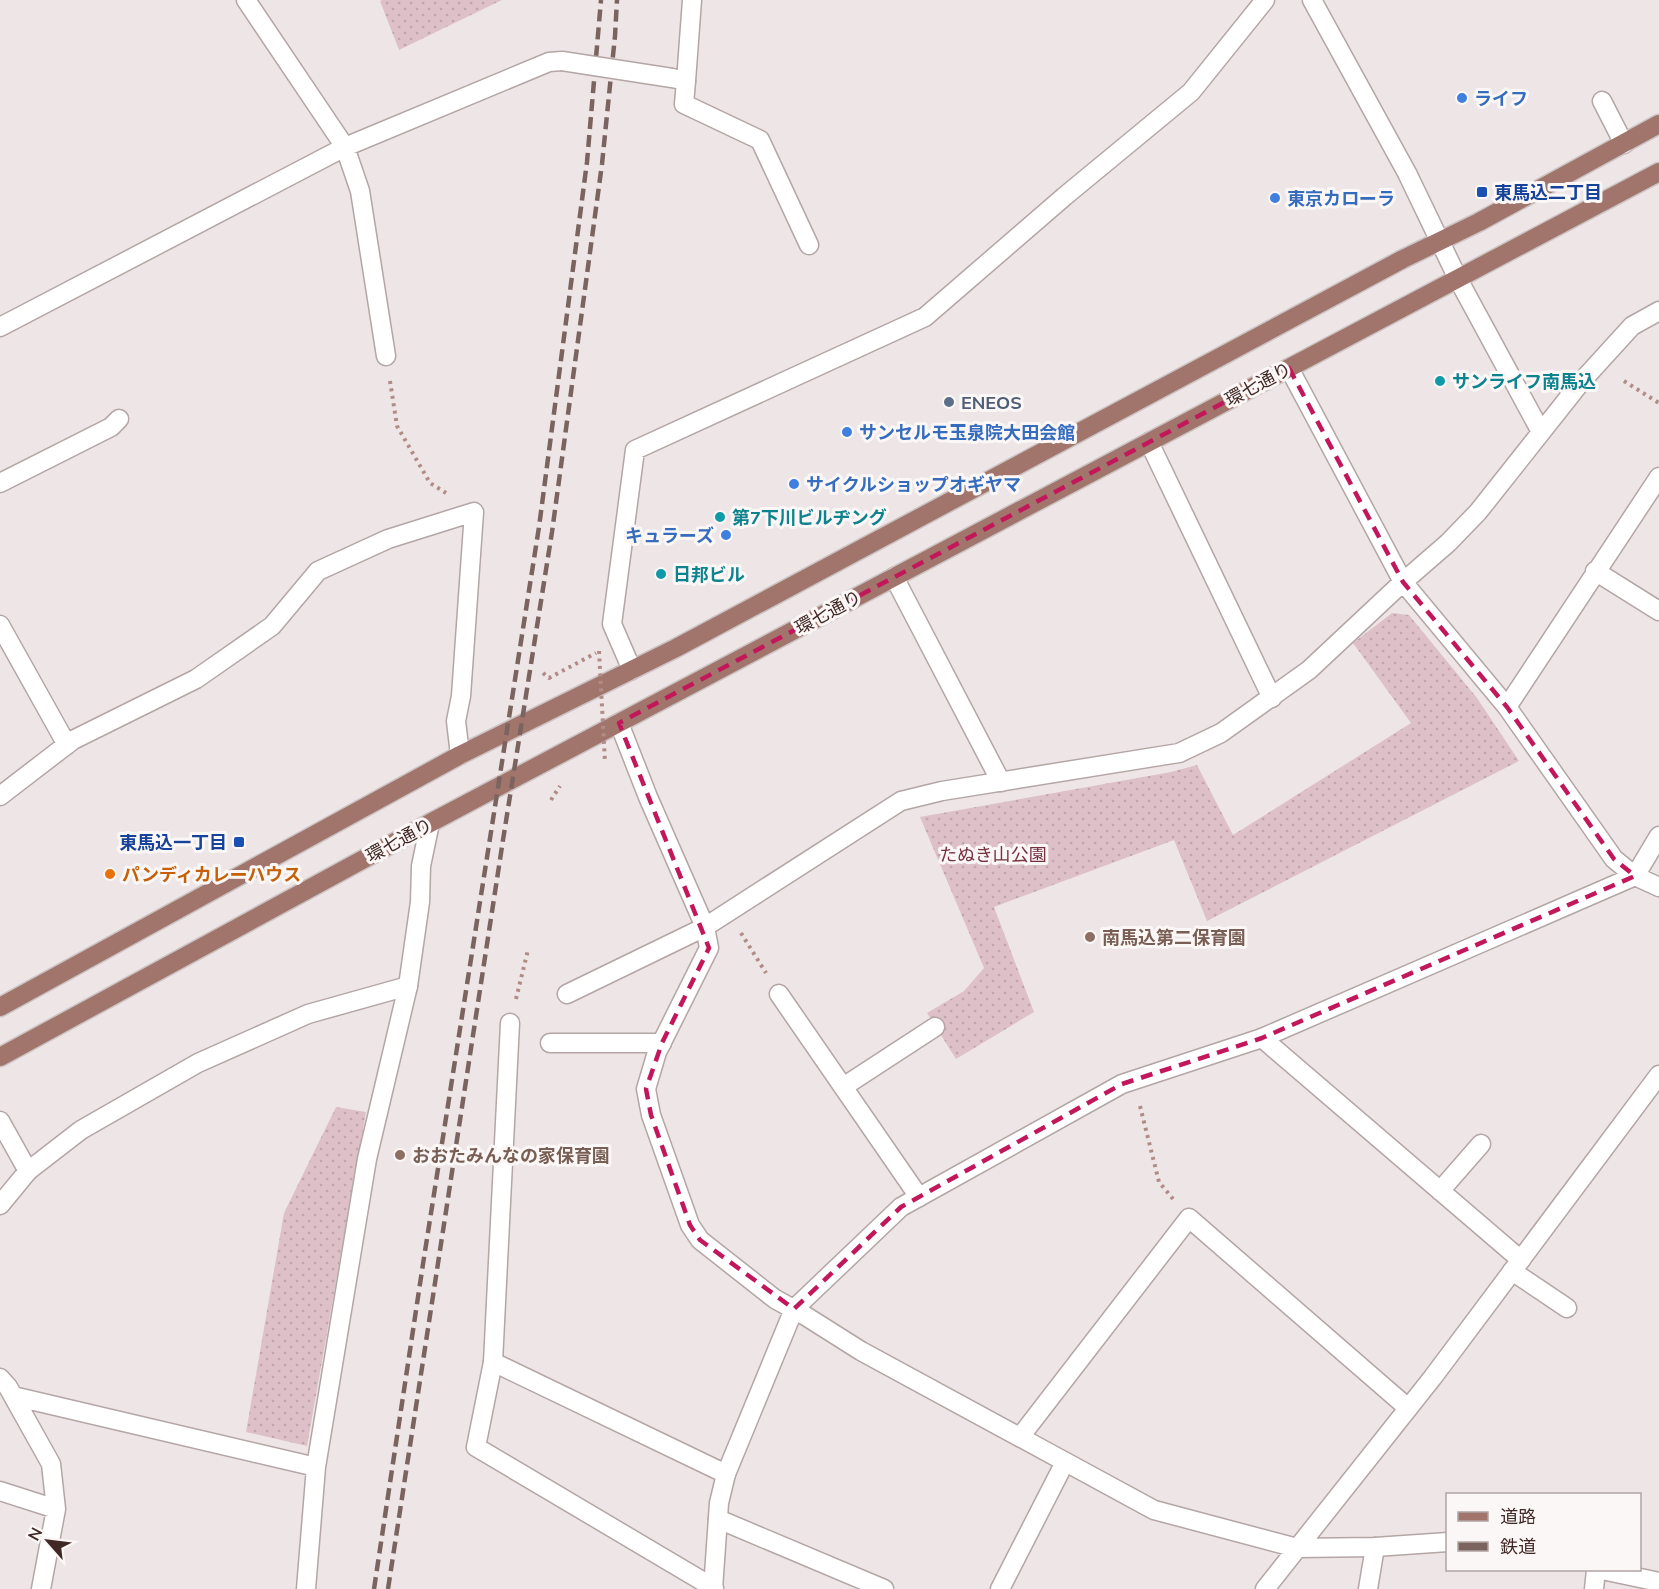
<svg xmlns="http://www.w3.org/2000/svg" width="1659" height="1589" font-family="Mulish,'Noto Sans JP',sans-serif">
<defs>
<pattern id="grass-dots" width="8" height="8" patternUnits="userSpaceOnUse" patternTransform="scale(1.5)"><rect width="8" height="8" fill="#dec0c9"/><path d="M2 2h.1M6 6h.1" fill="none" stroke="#c0a5ac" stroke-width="1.8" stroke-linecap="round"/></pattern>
</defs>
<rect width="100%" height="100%" fill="#eee6e6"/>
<path fill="url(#grass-dots)" d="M382,0H502L399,50L380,1Z
M1392,613L1409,615L1477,698L1519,761L1207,921L1174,840L994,907L1034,1012L956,1059L927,1013L964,991L984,968L920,817L1171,772L1197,765L1233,835L1411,723L1353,643Z
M336,1107L366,1112L307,1446L246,1432L284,1213Z"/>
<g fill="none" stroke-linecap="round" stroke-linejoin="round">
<defs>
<path id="lane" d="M686,81L684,104L760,140L809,245
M1602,101L1624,144
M1149,442L1272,698
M0,483L111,427L119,419
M1595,571L1659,611
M894,577L1001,782
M1507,707L1659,477
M567,994L705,927
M779,994L919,1197
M1262,1038L1521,1260
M550,1043H662
M843,1087L935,1027
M28,1171L81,1130L198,1063L308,1014L408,986
M1440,1191L1481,1144
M1512,1271L1567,1308
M493,1362L726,1474
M1020,1437L1189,1218L1408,1408
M718,1519L884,1589
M1000,1589L1065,1462
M1368,1589L1375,1547
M1594,1589L1596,1570"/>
<path id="street" d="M246,0L345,147L360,191L386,356
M1312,0L1407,173L1458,279L1541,432
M672,78L686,81L692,0
M0,327L345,147L549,62L562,61
M1289,368L1403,582L1507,707L1614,859L1635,876L1659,887
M0,625L67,745
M632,670L612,624L635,450L925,317L1065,196L1191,92L1265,0
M619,723L648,797L705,927L709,948L657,1052L646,1089L651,1115L690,1225L700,1240L775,1299L804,1315L861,1351L1154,1510L1297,1548L1375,1547L1448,1542
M0,796L73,740L196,679L272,626L318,571L388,539L474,512L461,696L456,721L460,755
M705,927L901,801L942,791L1179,753L1221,733L1309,670L1403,582L1448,543L1478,512L1581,382L1632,326L1659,311
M510,1023L493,1362L476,1447L714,1588
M0,1121L28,1171L0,1205
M0,1378L8,1387L51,1464L56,1509L41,1589
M13,1396L316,1467
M0,1491L56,1509
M1602,1570L1659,1582
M306,1589L316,1467L367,1159L408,986L420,902L421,866L430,823
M713,1589L719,1503L726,1474L794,1309L901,1207L1122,1084L1262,1038L1635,876L1659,836
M1265,1589L1433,1377L1659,1075"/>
<path id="primary" d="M0,1007L460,755L676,648L1403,259L1479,222L1659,124
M0,1057L430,823L1659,172"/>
</defs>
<use href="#lane" stroke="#b3a6a4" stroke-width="21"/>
<use href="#street" stroke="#b3a6a4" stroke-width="21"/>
<use href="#primary" stroke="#cac3c2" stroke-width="21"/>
<path stroke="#b18c87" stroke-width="4" stroke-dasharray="3 4.5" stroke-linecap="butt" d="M390,381L397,426L430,483L446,493
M1624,381L1659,403
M543,673L549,678L596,653
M551,800L560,786
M741,933L766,973
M516,999L528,950
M1140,1106L1159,1182L1173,1199"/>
<use href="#lane" stroke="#fff" stroke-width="18"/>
<use href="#street" stroke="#fff" stroke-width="18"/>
<use href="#primary" stroke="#a2756c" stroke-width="18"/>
<path stroke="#7b6460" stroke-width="4.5" stroke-dasharray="12 6" stroke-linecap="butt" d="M374,1589L423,1264L539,527L587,162L601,0
M388,1589L503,840L552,532L602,164L615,36L617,0"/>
<defs>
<path id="street-bridge" d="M562,61L672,78"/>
</defs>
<use href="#street-bridge" stroke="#b3a6a4" stroke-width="21" stroke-linecap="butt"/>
<path stroke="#b18c87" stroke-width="4" stroke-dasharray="3 4.5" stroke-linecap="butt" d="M599,651L605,762"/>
<use href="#street-bridge" stroke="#fff" stroke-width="18"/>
</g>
<path fill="none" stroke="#c2185b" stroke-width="4.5" stroke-dasharray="12 8" stroke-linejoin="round" d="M1289,368L1403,582L1507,707L1614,859L1635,876L1262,1038L1122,1084L901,1207L794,1309L700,1240L690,1225L651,1115L646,1089L662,1043L709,948L619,723Z"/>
<g fill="#3f7fe0" stroke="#fbf7f7" stroke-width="2">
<circle cx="1462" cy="98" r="6"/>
<circle cx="1275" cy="198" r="6"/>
<circle cx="847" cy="432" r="6"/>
<circle cx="794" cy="484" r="6"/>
<circle cx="726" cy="535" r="6"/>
</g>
<g fill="#1a4fb4" stroke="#fbf7f7" stroke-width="2">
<rect x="1476" y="186" width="12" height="12" rx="3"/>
<rect x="233" y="836" width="12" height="12" rx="3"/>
</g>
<g fill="#0f9aa8" stroke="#fbf7f7" stroke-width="2">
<circle cx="1440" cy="381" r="6"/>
<circle cx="720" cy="517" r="6"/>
<circle cx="661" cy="574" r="6"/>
</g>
<circle fill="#5c6f8a" stroke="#fbf7f7" stroke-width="2" cx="949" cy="402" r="6"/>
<circle fill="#e8710a" stroke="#fbf7f7" stroke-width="2" cx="110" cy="874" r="6"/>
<g fill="#8d6e63" stroke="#fbf7f7" stroke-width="2">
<circle cx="1090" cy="937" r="6"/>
<circle cx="400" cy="1155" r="6"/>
</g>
<g text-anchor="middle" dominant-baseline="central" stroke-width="6" stroke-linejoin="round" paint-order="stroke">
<g font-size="18" font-weight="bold" fill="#366cbe" stroke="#fbf7f7" text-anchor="start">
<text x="1474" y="98">ライフ</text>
<text x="1287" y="198">東京カローラ</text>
<text x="859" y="432">サンセルモ玉泉院大田会館</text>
<text x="806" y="484">サイクルショップオギヤマ</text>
<text x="714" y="535" text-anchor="end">キュラーズ</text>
</g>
<g font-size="18" font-weight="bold" fill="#164399" stroke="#fbf7f7" text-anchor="start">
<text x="1494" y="192">東馬込二丁目</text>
<text x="227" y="842" text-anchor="end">東馬込一丁目</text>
</g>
<g font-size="18" font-weight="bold" fill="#0d838f" stroke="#fbf7f7" text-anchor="start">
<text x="1452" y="381">サンライフ南馬込</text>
<text x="732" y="517">第7下川ビルヂング</text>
<text x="673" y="574">日邦ビル</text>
</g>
<g font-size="18" fill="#402925" stroke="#fbf7f7">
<text transform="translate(1258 384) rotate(-28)">環七通り</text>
<text transform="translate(828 612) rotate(-28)">環七通り</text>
<text transform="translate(399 840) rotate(-28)">環七通り</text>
</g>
<g font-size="18" font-weight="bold" fill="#4e5e75" stroke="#fbf7f7" text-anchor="start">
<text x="961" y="402">ENEOS</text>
</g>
<g font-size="18" fill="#76303e" stroke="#fbf7f7">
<text x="993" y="854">たぬき山公園</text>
</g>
<g font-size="18" font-weight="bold" fill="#c56008" stroke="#fbf7f7" text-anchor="start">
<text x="122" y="874">パンディカレーハウス</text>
</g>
<g font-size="18" font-weight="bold" fill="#785e54" stroke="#fbf7f7" text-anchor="start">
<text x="1102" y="937">南馬込第二保育園</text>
<text x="412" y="1155">おおたみんなの家保育園</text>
</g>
</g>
<rect x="1446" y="1493" width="195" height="78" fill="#fbf7f7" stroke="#b0a5a3" stroke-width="1.5"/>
<rect x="1458" y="1512" width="30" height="9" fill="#a2756c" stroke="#b0a5a3" stroke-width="1.5"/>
<text x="1500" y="1523" font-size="18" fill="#402925">道路</text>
<rect x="1458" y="1542" width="30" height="9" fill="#7b6460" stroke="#b0a5a3" stroke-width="1.5"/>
<text x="1500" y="1553" font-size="18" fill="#402925">鉄道</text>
<g transform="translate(48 1541) rotate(298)" stroke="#fbf7f7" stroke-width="4.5" paint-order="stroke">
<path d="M0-4.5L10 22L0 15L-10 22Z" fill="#402925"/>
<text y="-9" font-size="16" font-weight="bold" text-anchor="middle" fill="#402925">N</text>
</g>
</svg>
